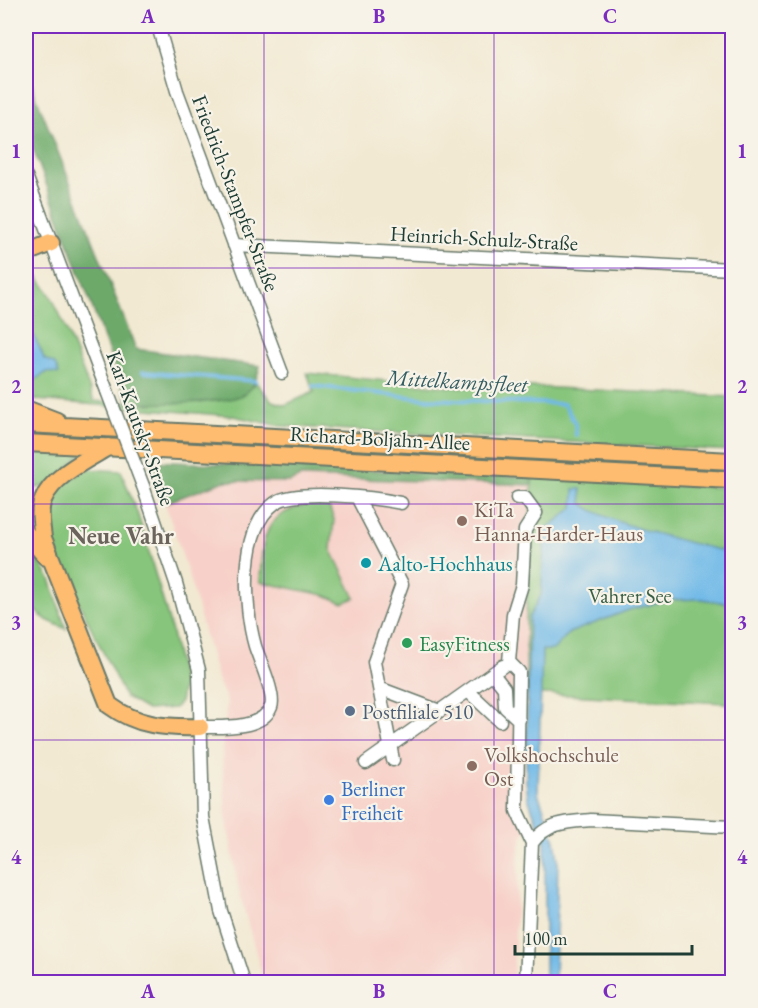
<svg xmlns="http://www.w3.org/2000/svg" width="758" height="1008" font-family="'EB Garamond',serif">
<rect width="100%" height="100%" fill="#f7f3e8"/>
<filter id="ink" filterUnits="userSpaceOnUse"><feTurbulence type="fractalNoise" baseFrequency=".0167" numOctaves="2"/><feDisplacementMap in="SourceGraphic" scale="12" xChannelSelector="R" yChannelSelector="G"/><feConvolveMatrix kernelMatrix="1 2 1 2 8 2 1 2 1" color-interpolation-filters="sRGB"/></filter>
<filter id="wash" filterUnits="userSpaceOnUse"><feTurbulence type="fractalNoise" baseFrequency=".008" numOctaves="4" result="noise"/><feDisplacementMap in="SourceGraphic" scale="24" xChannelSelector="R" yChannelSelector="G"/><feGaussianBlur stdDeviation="1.35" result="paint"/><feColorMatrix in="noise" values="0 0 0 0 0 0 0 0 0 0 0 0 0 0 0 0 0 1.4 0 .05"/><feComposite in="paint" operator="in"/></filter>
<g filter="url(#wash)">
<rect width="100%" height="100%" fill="#f2e9d2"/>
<path fill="#f7d1c9" d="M300,477L532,485L526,618L522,811L529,826L522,837L519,848L513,982H264L239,891L226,816L222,752L227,701L218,681L188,573L165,503L225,481L290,482Z"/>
<path fill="#87c57b" stroke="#538158" stroke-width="1.5" d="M26,268L32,269C39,280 47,288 53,300C69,332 81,367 94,401L140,404L199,401L241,396L256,383L272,401L285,405L314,392L307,373L448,387H536L732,397V451L280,426L233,416L36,400L26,397Z
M26,450L83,452L50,485L26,490Z
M87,469L121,471L138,515L171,628L183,685L180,702L175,708L147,710L125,697L61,566L50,528L55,490Z
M532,477L732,488V711L727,703L526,693V618Z
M317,504L329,507L334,519L331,549L355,598L343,603L324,595L260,582C262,535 264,510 317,504Z
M26,541L50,579L66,629L47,620L26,604Z"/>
<path fill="#6daa6b" stroke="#467450" stroke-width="1.5" d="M26,71L136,349L260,366C257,378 253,391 240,396C219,404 153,404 128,403L26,130Z
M150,461L532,477V485L300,477L290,482L225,481L165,503Z"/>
<path fill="#70b9e8" stroke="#487b8e" stroke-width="1.5" d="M26,301L32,310L26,320C31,334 40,345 44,359L55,364L59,374L47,372L27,385Z
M574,489H581L582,503C601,522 702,546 732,553V604L702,599L668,600L629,610L569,633L553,650H542L538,793L555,840L558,860L555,982H545V843L528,798L526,780L529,617L541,595L545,530L573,508Z"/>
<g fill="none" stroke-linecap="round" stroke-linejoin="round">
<path stroke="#70b9e8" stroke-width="4" d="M143,372L256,381
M313,386L427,399L564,404L575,423L576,435"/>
</g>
</g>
<g filter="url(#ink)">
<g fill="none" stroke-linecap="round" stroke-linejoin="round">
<defs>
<path id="minor" d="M158,26L177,91L282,373
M26,176L107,391
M234,245L732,269
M143,486L176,583L199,670L203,817L221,911L244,982
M357,497L402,584L374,662L393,760
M517,498H525L536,513L525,530L522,585L513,614L509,662L519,672L517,811L532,843
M493,674L504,688L505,707L519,720
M379,688L440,711
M468,691L500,721
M200,727C220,727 262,730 271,707C276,695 259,659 255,646C244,608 239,529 275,503C295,488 377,498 401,503
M366,763L503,666
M526,982L532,843C547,822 567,822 591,820L732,827"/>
<path id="major" d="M26,253L51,243
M26,409L57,421
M26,424L732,461
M26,443L732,480
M108,447C88,459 52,476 43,500C38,511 42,526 43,538L109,705C137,726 166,728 200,727
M26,533L46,557"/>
</defs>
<use href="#minor" stroke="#69796b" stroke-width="15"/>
<use href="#major" stroke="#69796b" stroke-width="20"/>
<use href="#minor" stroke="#fff" stroke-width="12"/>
<use href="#major" stroke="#fdbc6f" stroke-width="16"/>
<defs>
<path id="minor-bridge" d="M107,391L143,486"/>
</defs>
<use href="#minor-bridge" stroke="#69796b" stroke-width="15" stroke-linecap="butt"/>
<use href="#minor-bridge" stroke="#fff" stroke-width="12"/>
</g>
</g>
<path fill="none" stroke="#7b2cbf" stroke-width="1.5" stroke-opacity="0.55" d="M264,26V982M494,26V982M26,268H732M26,504H732M26,740H732"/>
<g fill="#8d6e63" stroke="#f7f3e8" stroke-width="2">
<circle cx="462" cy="521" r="6"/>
<circle cx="472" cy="766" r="6"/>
</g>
<circle fill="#0f9aa8" stroke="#f7f3e8" stroke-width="2" cx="366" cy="563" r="6"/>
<circle fill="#2e9e5b" stroke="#f7f3e8" stroke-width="2" cx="407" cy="643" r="6"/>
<circle fill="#5c6f8a" stroke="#f7f3e8" stroke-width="2" cx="350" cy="711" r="6"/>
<circle fill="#3f7fe0" stroke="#f7f3e8" stroke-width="2" cx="329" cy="800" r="6"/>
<g text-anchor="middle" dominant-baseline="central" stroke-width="4.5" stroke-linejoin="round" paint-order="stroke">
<g font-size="21" fill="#1f3d34" stroke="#f7f3e8">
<text transform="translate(236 193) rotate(69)">Friedrich-Stampfer-Straße</text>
<text transform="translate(484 238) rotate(3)">Heinrich-Schulz-Straße</text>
<text transform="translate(141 428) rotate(70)">Karl-Kautsky-Straße</text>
<text transform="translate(380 438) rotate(3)">Richard-Boljahn-Allee</text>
</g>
<g font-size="21" fill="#785e54" stroke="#f7f3e8" text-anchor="start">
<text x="474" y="509">KiTa<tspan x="474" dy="24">Hanna-Harder-Haus</tspan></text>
<text x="484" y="754">Volkshochschule<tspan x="484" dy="24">Ost</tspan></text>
</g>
<g font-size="21" fill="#0d838f" stroke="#f7f3e8" text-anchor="start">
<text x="378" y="563">Aalto-Hochhaus</text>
</g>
<g font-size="21" fill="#395f46" stroke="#f7f3e8">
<text x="630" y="595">Vahrer See</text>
</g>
<g font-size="21" fill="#27864d" stroke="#f7f3e8" text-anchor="start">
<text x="419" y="643">EasyFitness</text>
</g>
<g font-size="21" fill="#4e5e75" stroke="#f7f3e8" text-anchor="start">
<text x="362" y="711">Postfiliale 510</text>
</g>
<g font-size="21" fill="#366cbe" stroke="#f7f3e8" text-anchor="start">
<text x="341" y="788">Berliner<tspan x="341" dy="24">Freiheit</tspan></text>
</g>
<g font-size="22" font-style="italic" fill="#335c61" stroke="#f7f3e8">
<text transform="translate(457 381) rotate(3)">Mittelkampsfleet</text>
</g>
<g font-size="24" font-weight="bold" fill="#6a645d" stroke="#f7f3e8">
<text x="121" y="535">Neue Vahr</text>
</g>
</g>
<rect width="758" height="1008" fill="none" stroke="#f7f3e8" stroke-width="66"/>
<path d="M515 945v9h177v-9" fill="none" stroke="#1f3d34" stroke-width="3"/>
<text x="524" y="945" font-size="18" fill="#1f3d34" stroke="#f7f3e8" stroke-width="4.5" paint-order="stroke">100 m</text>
<rect x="33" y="33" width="692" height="942" fill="none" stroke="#7b2cbf" stroke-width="2"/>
<g font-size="20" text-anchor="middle" font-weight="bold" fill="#7b2cbf">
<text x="148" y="23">A</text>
<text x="379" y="23">B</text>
<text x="610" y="23">C</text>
<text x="16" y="158">1</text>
<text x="742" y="158">1</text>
<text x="16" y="393">2</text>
<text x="742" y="393">2</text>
<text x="16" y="629">3</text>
<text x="742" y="629">3</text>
<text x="16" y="864">4</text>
<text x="742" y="864">4</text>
<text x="148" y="998">A</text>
<text x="379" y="998">B</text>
<text x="610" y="998">C</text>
</g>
</svg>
